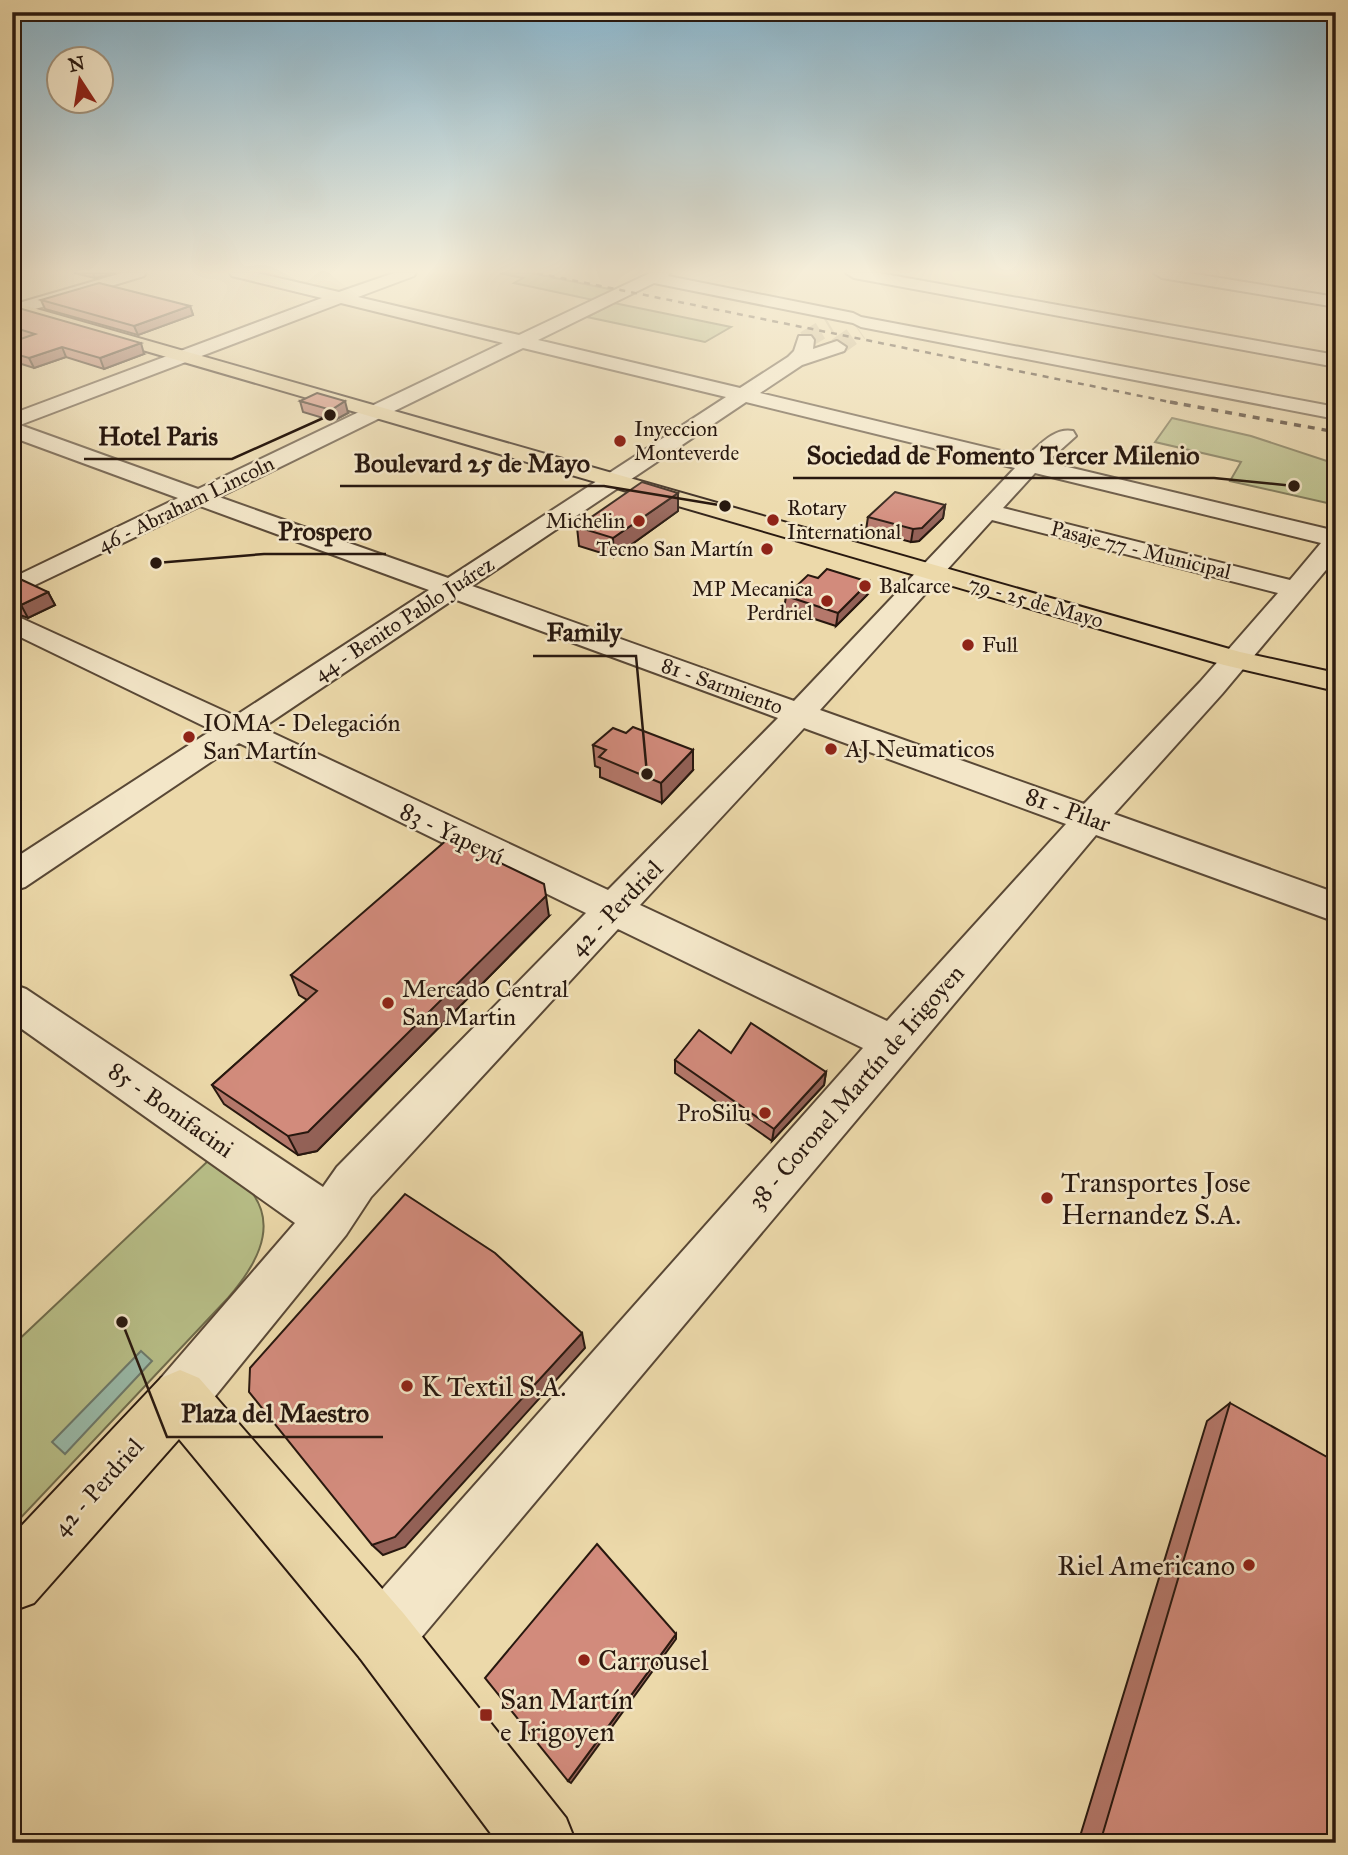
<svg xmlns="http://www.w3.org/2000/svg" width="1348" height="1855" font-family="'IM FELL Great Primer',serif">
<rect width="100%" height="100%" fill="#ecd9aa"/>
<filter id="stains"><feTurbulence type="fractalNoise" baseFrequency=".00286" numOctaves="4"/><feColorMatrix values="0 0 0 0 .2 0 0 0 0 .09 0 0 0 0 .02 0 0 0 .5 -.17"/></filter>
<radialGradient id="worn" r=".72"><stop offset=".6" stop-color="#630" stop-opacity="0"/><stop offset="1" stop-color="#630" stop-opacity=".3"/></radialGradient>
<path fill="#b8bf88" stroke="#706c4c" stroke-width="2" d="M499,273H531L614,290L593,300L514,283L523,278Z
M614,303L731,327L705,342L587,317Z
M1172,418L1251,436L1336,464V505L1230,481L1241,462L1155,442Z
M210,1159C223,1169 243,1180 253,1194C279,1230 252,1270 228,1298L12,1527V1346Z"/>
<path fill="#99baa9" stroke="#6c796b" stroke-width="2" d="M141,1351L152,1361L65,1454L52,1442Z"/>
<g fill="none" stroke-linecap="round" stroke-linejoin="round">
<path stroke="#c5b28b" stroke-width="18" stroke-dasharray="18 9" stroke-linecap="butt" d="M805,340L830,325
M837,347L860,331"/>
<defs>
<path id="minor" d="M122,273H146L144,276L12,316V305Z
M230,273H257L339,292L394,273H416L414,276L358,297L519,335L650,273H670L668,276L853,313L861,317L1336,407V419L861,327L853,323L654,283L538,340L740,388L788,357L794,351L799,336H811L814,340L813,349L837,341L846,347L844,351L802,365L760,393L1026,457C1039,446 1054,427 1073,431L1076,436L1047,462L1336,531V558L1222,694L1114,814L1336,893V922L1096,835L404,1658L382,1667L360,1658L351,1636L360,1614L863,1048L618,929L371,1197L346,1235L199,1416L180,1424L161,1416L153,1397L161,1378L295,1223L12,1022V984L26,989L323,1187L337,1167L586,913L239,743L25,887L12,891V860L212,730L12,633V614L235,716L429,590L200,506L12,596V578L178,498L12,437V414L322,298L232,276ZM341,303L503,343L198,489L20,425ZM523,348L726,397L448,578L219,497ZM746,402L1015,468L794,701L472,586ZM1035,473L1321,543L1290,580L1003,508ZM992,520L1278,593L1200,682L1084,804L820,710ZM454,599L778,718L608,890L262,728ZM804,728L1066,824L887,1021L640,905Z
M846,273H879L1336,355V367L854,278Z
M1154,273H1189L1336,297V307L1162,278Z"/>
<path id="major" d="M12,302L1240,652L1336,673V691L1224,665L12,312Z
M180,1370L199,1378L404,1614L566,1818L576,1843H498L360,1658L179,1439L34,1603L12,1611V1536L161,1378Z"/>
</defs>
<use href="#minor" stroke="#594836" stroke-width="4"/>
<use href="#major" stroke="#28180f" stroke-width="4"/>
<use href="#minor" fill="#f3e6c8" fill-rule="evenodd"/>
<use href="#major" fill="#ecd9aa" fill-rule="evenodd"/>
<path stroke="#28180f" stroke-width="2.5" stroke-dasharray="6 6" stroke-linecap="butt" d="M537,273L1180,404"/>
<path stroke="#28180f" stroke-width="3.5" stroke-dasharray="7 7" stroke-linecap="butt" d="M1170,402L1336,432"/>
</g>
<path fill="#b5786b" stroke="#28180f" stroke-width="2" d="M74,273H116L95,278Z
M41,300L190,306L193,315L138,335L45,309Z
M12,307L144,354L104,369L66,357L34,368L12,361V342L22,339L12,336Z
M300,401L348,413L333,421L303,412Z
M945,505L943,518L919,541L911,542L866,530L868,517Z
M678,511L614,557L579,546L577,527Z
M12,582L48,592L55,605L28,618L12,612Z
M867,595L836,626L784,609L786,596Z
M593,745L693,770L662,803L600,777V768L595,766Z
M549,916L317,1151L298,1155L224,1104L212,1085L307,1000L299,995L291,975Z
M731,1053L826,1072L824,1085L772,1141L675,1073V1060Z
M1230,1403L1336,1843H1078L1207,1421Z"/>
<path fill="#936157" stroke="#28180f" stroke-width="2" d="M93,273H116L95,278Z
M190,306L193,315L138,335L134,326Z
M141,343L144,354L104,369L100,358Z
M62,347L66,357L34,368L29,358Z
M345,401L348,413L333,421L331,410Z
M678,493V511L614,557L613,538Z
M945,505L943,518L919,541L911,542L913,529Z
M869,582L867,595L836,626L838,613Z
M48,592L55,605L28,618L21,605Z
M693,750V770L662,803L661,783Z
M546,896L549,916L317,1151L298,1155L288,1136Z
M826,1072L824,1085L772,1141L774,1129Z
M582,1333L585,1348L405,1547L383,1555L372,1545Z
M676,1634V1639L571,1783L568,1781Z"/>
<path fill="#d28b7c" stroke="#28180f" stroke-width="2" d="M99,283L190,306L134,326L41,300Z
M12,307H15L141,343L100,358L62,347L29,358L12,353V342L35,334L12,327Z
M317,393L345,401L331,410L300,401Z
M642,482L678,493L613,538L577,527Z
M895,492L945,505L922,528L913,529L868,517Z
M827,569L869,582L838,613L786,596L808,575L818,578Z
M20,579L48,592L21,605L12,602V582Z
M633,727L693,750L661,783L599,757L606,750L593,745L613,728L626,733Z
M449,838L544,884L546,896L308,1132L288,1136L212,1085L317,991L291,975Z
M751,1023L826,1072L774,1129L675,1060L699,1030L731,1053Z
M405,1194L495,1253L582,1333L395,1537L372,1545L249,1392L250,1368Z
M1230,1403L1336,1462V1843H1100Z
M597,1544L676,1634L568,1781L485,1678Z"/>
<linearGradient id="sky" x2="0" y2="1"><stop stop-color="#88b6cf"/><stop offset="0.51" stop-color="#f6eed9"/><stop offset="1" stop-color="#f6eed9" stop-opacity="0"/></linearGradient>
<rect width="1348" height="532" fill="url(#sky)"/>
<g fill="#8f2418" stroke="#f3e6c8" stroke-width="2.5">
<circle cx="620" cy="441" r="7"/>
<circle cx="773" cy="520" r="7"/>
<circle cx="639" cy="521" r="7"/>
<circle cx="767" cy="549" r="7"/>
<circle cx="865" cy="586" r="7"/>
<circle cx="827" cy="601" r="7"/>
<circle cx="968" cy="645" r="7"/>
<circle cx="189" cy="737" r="7"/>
<circle cx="831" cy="749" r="7"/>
<circle cx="388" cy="1003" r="7"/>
<circle cx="765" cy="1113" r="7"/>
<circle cx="1047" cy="1198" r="7"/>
<circle cx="407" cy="1386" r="7"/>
<circle cx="1249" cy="1565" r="7"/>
<circle cx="584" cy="1660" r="7"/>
<rect x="479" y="1708" width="14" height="14" rx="3.5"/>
</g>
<g text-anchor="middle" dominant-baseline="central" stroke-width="5" stroke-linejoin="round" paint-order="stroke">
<g font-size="21" fill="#28180f" stroke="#f3e6c8" text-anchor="start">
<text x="634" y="429">Inyeccion<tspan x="634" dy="24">Monteverde</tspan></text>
<text x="787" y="508">Rotary<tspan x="787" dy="24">International</tspan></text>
<text x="625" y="521" text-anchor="end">Michelin</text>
<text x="753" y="549" text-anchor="end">Tecno San Martín</text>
<text x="879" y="586">Balcarce</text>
<text x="813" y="589" text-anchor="end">MP Mecanica<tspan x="813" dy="24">Perdriel</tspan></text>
<text x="982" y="645">Full</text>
</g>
<g font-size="21" fill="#28180f" stroke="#f3e6c8">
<text transform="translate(186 504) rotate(-26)">46 - Abraham Lincoln</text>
<text transform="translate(1141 550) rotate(14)">Pasaje 77 - Municipal</text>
<text transform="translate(1036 602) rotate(16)">79 - 25 de Mayo</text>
<text transform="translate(404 619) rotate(-33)">44 - Benito Pablo Juárez</text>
<text transform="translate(722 686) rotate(20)">81 - Sarmiento</text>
</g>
<g font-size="24" fill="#28180f" stroke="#f3e6c8" text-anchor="start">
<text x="203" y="723">IOMA - Delegación<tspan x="203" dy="28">San Martín</tspan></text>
<text x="845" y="749">AJ Neumaticos</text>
<text x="402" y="989">Mercado Central<tspan x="402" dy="28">San Martin</tspan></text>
<text x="751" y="1113" text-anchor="end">ProSilu</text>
</g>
<g font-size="24" fill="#28180f" stroke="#f3e6c8">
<text transform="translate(1068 810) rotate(20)">81 - Pilar</text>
<text transform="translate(452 834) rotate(26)">83 - Yapeyú</text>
<text transform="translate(616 908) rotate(-46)">42 - Perdriel</text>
<text transform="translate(856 1087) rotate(-49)">38 - Coronel Martín de Irigoyen</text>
<text transform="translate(171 1110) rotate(35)">85 - Bonifacini</text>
<text transform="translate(98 1487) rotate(-48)">42 - Perdriel</text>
</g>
<g font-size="28" fill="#28180f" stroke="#f3e6c8" text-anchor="start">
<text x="1061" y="1182">Transportes Jose<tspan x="1061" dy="32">Hernandez S.A.</tspan></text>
<text x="421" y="1386">K Textil S.A.</text>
<text x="1235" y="1565" text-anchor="end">Riel Americano</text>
<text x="598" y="1660">Carrousel</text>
<text x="500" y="1699">San Martín<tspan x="500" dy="32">e Irigoyen</tspan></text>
</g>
</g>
<path fill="none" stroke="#28180f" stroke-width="2.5" d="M330 415L232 459H84M1294 486L1214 478H793M725 506L604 486H340M156 563L264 554H386M647 774L636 656H533M122 1322L167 1437H383"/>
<g fill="#28180f" stroke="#f3e6c8" stroke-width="2.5">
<circle cx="330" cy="415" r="7"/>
<circle cx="1294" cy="486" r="7"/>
<circle cx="725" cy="506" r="7"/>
<circle cx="156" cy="563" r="7"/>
<circle cx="647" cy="774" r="7"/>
<circle cx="122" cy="1322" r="7"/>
</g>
<g font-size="26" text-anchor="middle" font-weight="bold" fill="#28180f" stroke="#f3e6c8" stroke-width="5" stroke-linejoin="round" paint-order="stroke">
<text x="158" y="445">Hotel Paris</text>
<text x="1003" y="464">Sociedad de Fomento Tercer Milenio</text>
<text x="472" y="472">Boulevard 25 de Mayo</text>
<text x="325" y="540">Prospero</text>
<text x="584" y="641">Family</text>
<text x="275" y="1422">Plaza del Maestro</text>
</g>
<rect width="1348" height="1855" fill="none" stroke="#ecd9aa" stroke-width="42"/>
<rect x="14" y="14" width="1320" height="1827" fill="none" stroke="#28180f" stroke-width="3.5"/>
<rect x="21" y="21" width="1306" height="1813" fill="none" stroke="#28180f" stroke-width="2"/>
<g transform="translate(80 80) rotate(348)"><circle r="33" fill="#f3e6c8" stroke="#a2947e" stroke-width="2"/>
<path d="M0-5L12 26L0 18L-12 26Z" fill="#8f2418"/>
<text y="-10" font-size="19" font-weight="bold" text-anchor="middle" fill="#28180f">N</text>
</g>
<rect width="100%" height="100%" filter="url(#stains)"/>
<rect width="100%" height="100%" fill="url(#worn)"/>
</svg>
